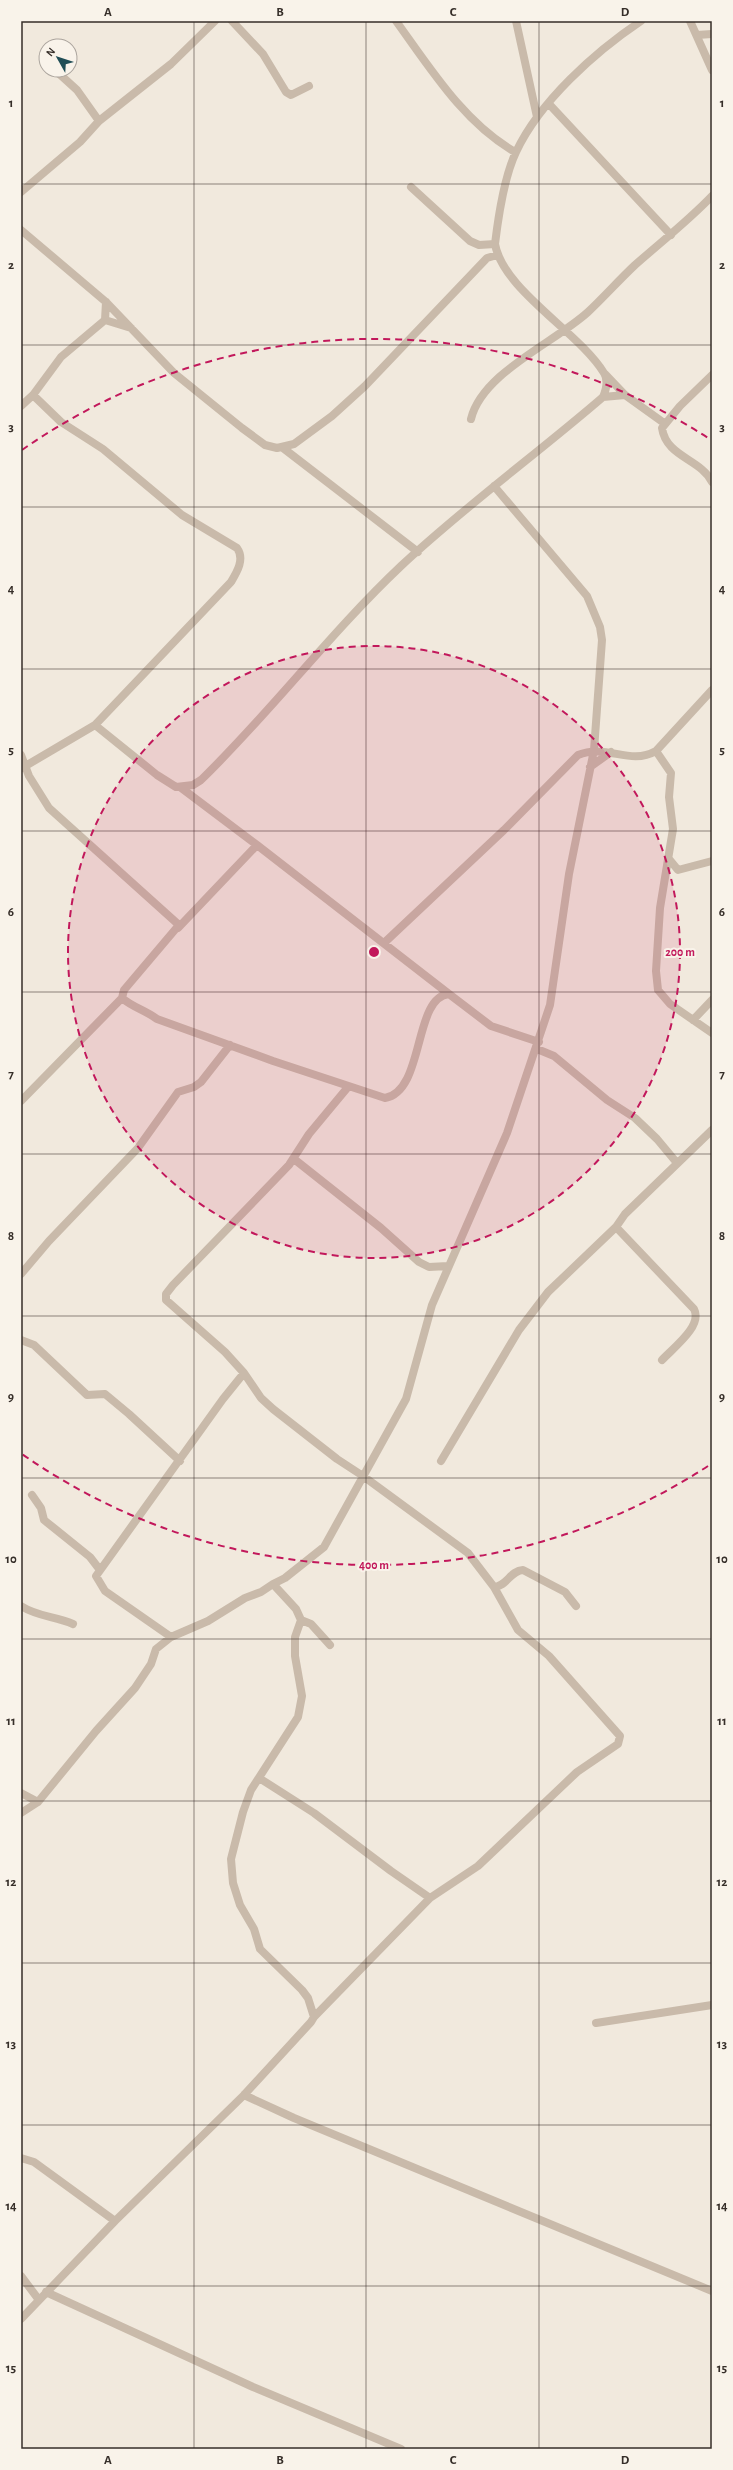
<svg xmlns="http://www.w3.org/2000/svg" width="733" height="2470" font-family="'Alegreya Sans',sans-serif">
<rect width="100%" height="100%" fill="#f1e9dd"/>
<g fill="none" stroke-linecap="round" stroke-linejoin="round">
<path stroke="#c9baaa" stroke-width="8" d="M232,21L263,54L286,92L291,95L309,86
M396,21C430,68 464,123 515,152
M516,21L537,117
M690,21L712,70
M697,35L712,34
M55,70L77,90L99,121
M549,104L671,235
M411,187L470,241L479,245L495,244
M21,192L80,142L99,121L171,64L215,21
M21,230L106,302L174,373L242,428L265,445L277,448L294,444L332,416L365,386L487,258L497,255
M105,320L131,328
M605,374L625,395L664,423
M712,375L680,406L662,428C666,457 701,459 712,482
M603,397L625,395
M21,406L33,395L61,357L105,320L106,302
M471,419C482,373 554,343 588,312C604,297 619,280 635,265C661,242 688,221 712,196
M283,448L418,552
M95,725L157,775L176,787L193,785L201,780C271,712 330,633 401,566C465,506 537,454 603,397C606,390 609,381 604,373C579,332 503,290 495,244C498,219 505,175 516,152C540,101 595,52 641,21
M656,751L671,773L669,797L673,829L660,908L656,971L658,990L670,1004L712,1033
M21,755L29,776L49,808L179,925L124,990L122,998C132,1007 145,1010 157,1019L273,1061L385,1098C425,1091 413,997 449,994L491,1026L539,1042
M590,767L611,752
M22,768L95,725L231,582C237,572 245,559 237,548L182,515L103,449L61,422L33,395
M180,787L257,845
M669,859L678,870L712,861
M178,928L257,845L449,994
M384,943L504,830L578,755C607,743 629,766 656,751L712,690
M693,1020L712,1000
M537,1049L554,1056L607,1100L635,1118L657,1139L677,1163
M21,1101L122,998
M294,1159L381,1228L419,1262L429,1267L448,1266
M616,1227L694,1309C703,1326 673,1348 662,1360
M21,1274L49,1241L138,1148L178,1092L194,1087L201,1082L230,1045
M21,1340L34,1345L87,1395L105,1394L129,1414L180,1461
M441,1461L519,1330L548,1292L616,1227L625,1214L712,1130
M32,1495L41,1508L44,1520L90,1557L100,1570
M494,1587C507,1586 510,1571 523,1570L565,1592L576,1606
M21,1606C38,1617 55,1616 73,1624
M301,1620L311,1624L330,1645
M171,1637L105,1591L96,1576L223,1399L244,1373
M259,1778L314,1813L391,1871L430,1898
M21,1793L38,1802
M21,1813L38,1802L96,1731L135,1688L151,1664L156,1649L171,1637L208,1621L245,1598L261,1592L273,1584
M314,2017L430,1898L478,1866L577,1772L618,1744L620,1736L549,1656L518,1630L494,1587L468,1553L363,1476L337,1459L273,1409L261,1398L244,1373L225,1352L166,1300V1294L173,1285L289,1165L309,1134L348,1087
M596,2023L712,2005
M244,2095L294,2118L712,2291
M21,2158L34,2162L115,2221
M21,2276L39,2300
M46,2292L253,2387L401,2449
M21,2319L115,2221L244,2095L311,2022L314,2017L308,1998L302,1990L260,1949L254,1929L240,1905L233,1883L231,1859L243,1812L251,1790L298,1717L302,1696L295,1656V1637L301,1620L296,1609L273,1584L285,1578L324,1547L406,1399L432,1305L507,1133L550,1005L569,874L594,750L602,640L600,627L587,596L494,486"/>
</g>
<path fill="none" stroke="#362e29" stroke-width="1" stroke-opacity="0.55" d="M194,21V2449M366,21V2449M539,21V2449M21,184H712M21,345H712M21,507H712M21,669H712M21,831H712M21,992H712M21,1154H712M21,1316H712M21,1478H712M21,1639H712M21,1801H712M21,1963H712M21,2125H712M21,2286H712"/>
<circle cx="374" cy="952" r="306" fill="#c2185b" fill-opacity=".12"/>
<g fill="none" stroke="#c2185b" stroke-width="2" stroke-dasharray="7 5">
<circle cx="374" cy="952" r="306"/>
<path d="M708 1466A613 613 0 0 1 22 1454M22 450A613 613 0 0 1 708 438"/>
</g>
<circle cx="374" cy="952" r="6" fill="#c2185b" stroke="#f9f3ea" stroke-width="2"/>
<g font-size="12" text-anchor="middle" font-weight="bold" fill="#c2185b" stroke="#f9f3ea" stroke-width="4" stroke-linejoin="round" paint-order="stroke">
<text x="680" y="956">200 m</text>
<text x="374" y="1569">400 m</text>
</g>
<rect width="733" height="2470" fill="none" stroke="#f9f3ea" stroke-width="44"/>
<g transform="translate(58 58) rotate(309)"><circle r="19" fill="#f9f3ea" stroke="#aba49d"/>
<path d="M0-3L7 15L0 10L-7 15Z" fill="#214e56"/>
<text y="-6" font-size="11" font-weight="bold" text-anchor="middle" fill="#362e29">N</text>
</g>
<rect x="22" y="22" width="689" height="2426" fill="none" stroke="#362e29" stroke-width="1.5"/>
<g font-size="13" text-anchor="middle" font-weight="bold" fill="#362e29">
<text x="108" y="16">A</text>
<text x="280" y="16">B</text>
<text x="453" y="16">C</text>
<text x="625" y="16">D</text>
<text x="11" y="107">1</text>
<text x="722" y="107">1</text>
<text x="11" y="269">2</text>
<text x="722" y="269">2</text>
<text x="11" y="431">3</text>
<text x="722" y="431">3</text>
<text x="11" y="593">4</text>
<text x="722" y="593">4</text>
<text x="11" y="754">5</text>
<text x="722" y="754">5</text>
<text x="11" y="916">6</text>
<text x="722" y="916">6</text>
<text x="11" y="1078">7</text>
<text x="722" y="1078">7</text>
<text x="11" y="1240">8</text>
<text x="722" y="1240">8</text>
<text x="11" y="1401">9</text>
<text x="722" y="1401">9</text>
<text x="11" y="1563">10</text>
<text x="722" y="1563">10</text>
<text x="11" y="1725">11</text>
<text x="722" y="1725">11</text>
<text x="11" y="1886">12</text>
<text x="722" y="1886">12</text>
<text x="11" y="2048">13</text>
<text x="722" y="2048">13</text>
<text x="11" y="2210">14</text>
<text x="722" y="2210">14</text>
<text x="11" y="2372">15</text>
<text x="722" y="2372">15</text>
<text x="108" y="2464">A</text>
<text x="280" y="2464">B</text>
<text x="453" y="2464">C</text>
<text x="625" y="2464">D</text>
</g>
</svg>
